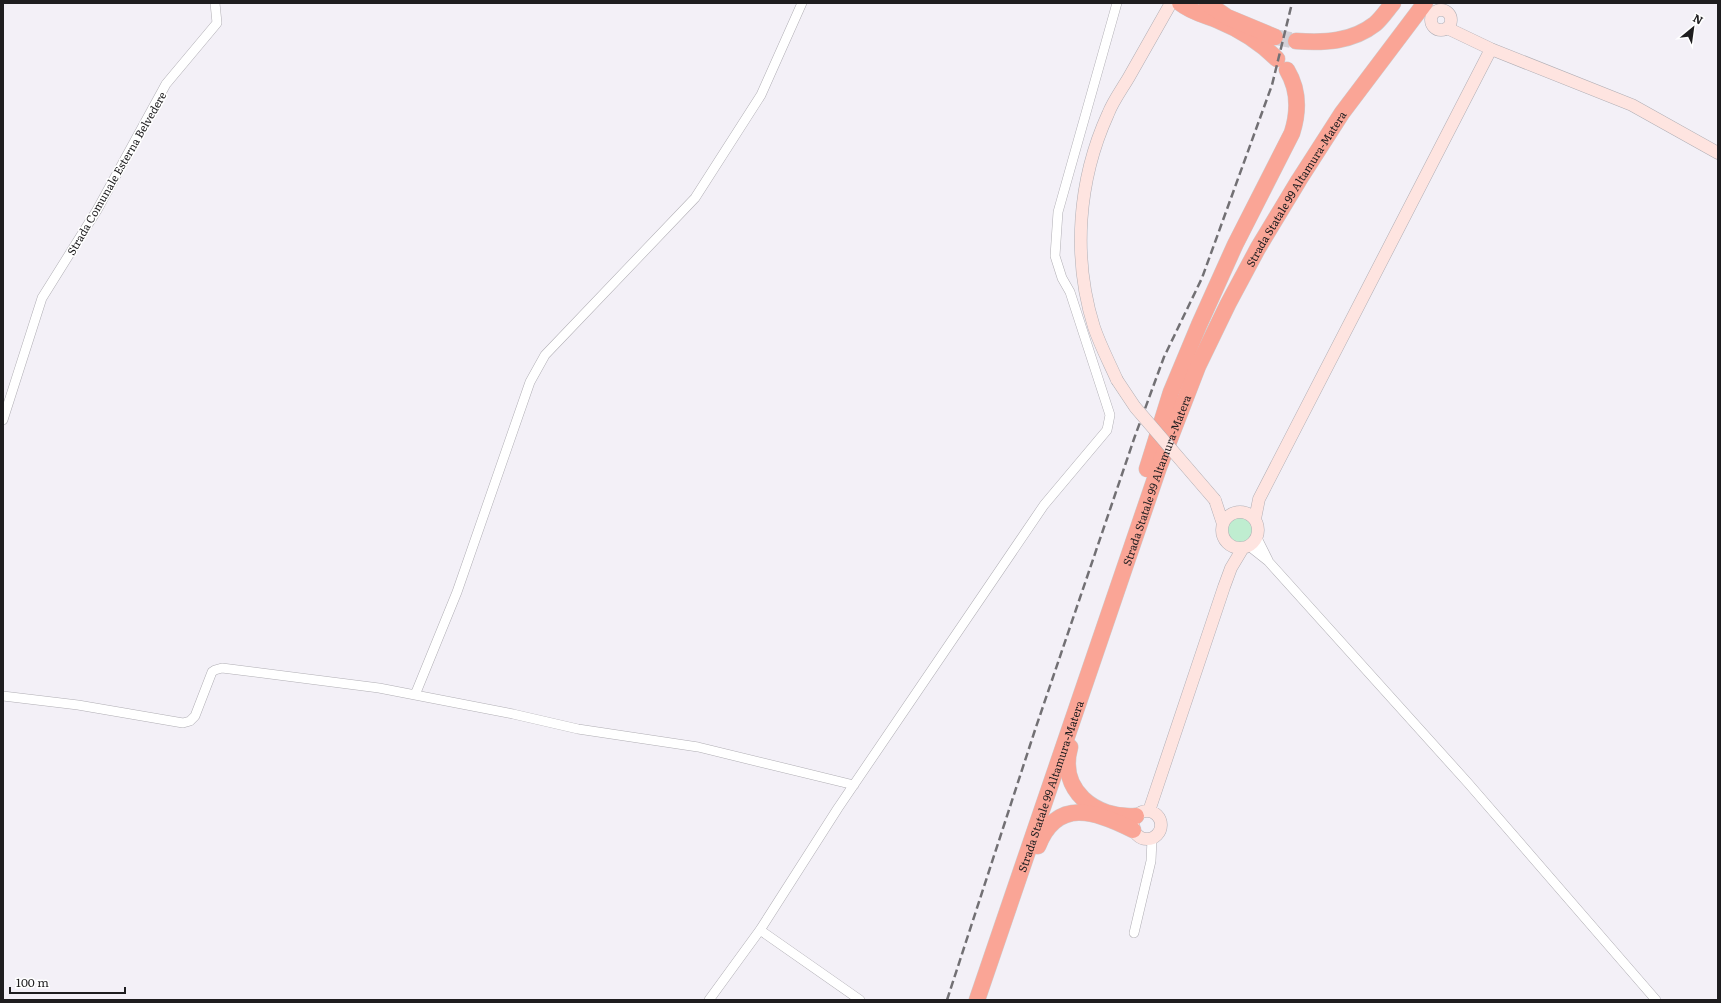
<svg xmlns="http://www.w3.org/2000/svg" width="1721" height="1003" font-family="Literata,serif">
<rect width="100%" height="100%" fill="#f3f0f7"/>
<path fill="#bfedd0" d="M1228 530a13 13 0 1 1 26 0a13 13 0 1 1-26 0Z"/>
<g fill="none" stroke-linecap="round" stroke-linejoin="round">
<path stroke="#d3d0d7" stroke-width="16" stroke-dasharray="16 8" stroke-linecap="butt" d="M1275,37L1296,41"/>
<defs>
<path id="street" d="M3,420L42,298L97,210L166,84L217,23L215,3
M1257,538L1268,560
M1249,546L1268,561L1468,783L1656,1000
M415,695L457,592L530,382L545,355L695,198L761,95L802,3
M3,696L78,705L183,723L190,721L195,716L212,672L215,670L222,668L379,688L513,714L578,729L698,747L854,785
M760,930L860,1000
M1134,933L1151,861L1152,839
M709,1000L760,930L838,808L1044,505L1107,430L1110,415L1070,292L1062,278L1055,256L1058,212L1117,3"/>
<path id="secondary" d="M1431 20a10 10 0 1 1 20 0a10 10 0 1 1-20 0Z
M1447,28L1491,49L1632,105L1718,153
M1117,380C1109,362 1100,345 1094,327C1072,257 1078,180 1108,114C1113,101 1122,89 1129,77C1143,52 1157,28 1171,3
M1215,500L1223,524
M1222 530a18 18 0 1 1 36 0a18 18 0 1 1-36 0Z
M1255,519L1259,499L1491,49
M1133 825a14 14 0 1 1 28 0a14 14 0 1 1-28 0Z
M1149,811L1224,587L1231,568L1243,548"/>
<g id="highway">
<path d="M1180,3C1191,12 1204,15 1217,20C1239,29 1259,41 1277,59"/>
<path d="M1207,3L1227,17L1275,37"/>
<path d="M1296,41C1324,43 1352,42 1375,24C1382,18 1387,10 1393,3"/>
<path d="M1147,469L1171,392L1199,325L1235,245L1292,133C1299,111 1299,90 1287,70"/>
<path d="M1070,747C1058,790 1095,819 1136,816"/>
<path d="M1038,846C1057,797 1096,811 1133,830"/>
<path id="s1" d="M977,1000L1159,467L1198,366L1228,304L1258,248L1299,180L1342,113L1425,3"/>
</g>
</defs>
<use href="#street" stroke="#b0aeb4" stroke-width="10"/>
<use href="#secondary" stroke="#b0aeb4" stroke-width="13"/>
<use href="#highway" stroke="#cecdce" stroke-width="17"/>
<use href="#street" stroke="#fff" stroke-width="9"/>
<use href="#secondary" stroke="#fee4e0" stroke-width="12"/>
<use href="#highway" stroke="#faa596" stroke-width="16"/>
<path stroke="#727074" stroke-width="2.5" stroke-dasharray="8 4" stroke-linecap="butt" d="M947,1000L1035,730L1135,436L1164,357L1202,278L1272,85L1292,3"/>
<defs>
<path id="secondary-bridge" d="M1117,380L1135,407L1215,500"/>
</defs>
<use href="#secondary-bridge" stroke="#b0aeb4" stroke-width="13" stroke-linecap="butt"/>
<use href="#secondary-bridge" stroke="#fee4e0" stroke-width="12"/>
</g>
<g text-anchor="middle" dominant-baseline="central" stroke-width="3" stroke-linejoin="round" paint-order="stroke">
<g font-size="11" fill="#1e1d1f" stroke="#fff">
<text transform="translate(116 173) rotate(-60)">Strada Comunale Esterna Belvedere</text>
<text stroke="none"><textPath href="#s1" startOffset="874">Strada Statale 99 Altamura-Matera</textPath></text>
<text stroke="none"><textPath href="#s1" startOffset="550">Strada Statale 99 Altamura-Matera</textPath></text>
<text stroke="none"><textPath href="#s1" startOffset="226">Strada Statale 99 Altamura-Matera</textPath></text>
</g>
</g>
<rect width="1721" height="1003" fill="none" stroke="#1e1d1f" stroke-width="8"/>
<g transform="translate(1693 28) rotate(29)" stroke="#ffffff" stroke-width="3" paint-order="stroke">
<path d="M0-3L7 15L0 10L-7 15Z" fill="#1e1d1f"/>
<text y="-6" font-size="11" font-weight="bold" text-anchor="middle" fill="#1e1d1f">N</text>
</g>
<path d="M10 987v6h115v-6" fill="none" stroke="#1e1d1f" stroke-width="2"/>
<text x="16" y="987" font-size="12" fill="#1e1d1f" stroke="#ffffff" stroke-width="3" paint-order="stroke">100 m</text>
</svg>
